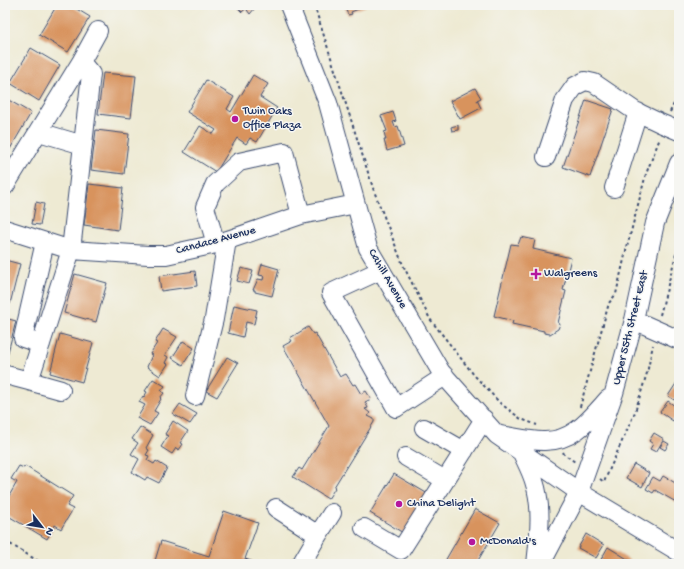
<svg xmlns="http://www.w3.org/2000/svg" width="684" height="569" font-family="'Gochi Hand',sans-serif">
<rect width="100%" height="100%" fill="#f6f6f2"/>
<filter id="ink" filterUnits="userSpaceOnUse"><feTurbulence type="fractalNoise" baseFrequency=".025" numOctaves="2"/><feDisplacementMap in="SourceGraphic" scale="8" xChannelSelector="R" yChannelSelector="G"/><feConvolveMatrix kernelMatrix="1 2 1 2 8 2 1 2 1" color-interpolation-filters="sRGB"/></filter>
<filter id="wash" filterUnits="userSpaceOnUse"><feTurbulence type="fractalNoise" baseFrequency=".012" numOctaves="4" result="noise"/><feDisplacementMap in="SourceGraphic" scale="16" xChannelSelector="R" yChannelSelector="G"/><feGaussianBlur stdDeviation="0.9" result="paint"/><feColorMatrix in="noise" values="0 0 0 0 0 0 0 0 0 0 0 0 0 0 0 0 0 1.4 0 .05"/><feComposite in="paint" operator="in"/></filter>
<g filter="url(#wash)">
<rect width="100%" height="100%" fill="#eeead3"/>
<g id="blocks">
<path fill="#d8935d" d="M57,5H70L90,17L68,52L39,35Z
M235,5H250L242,12Z
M252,5L255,8L250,14L247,10Z
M344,5H365L366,6L351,12L352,14L348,15Z
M31,48L60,65L39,101L10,83Z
M103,73L136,76L131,118L98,114Z
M253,75L268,84L260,97L277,108L257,142L250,138L246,144L237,138L216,172L184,152L200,126L213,134L216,130L187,112L206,80L234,97L227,109L231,112Z
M475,88L481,98L477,100L481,108L460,119L450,101Z
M5,98L31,113L10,149L5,146Z
M586,100L613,109L590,177L563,167Z
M393,112L396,121L393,122L395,127L398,126L404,146L387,151L384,140H386L384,132L387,131L381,116Z
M458,125V130L452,131L451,127Z
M96,130L129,134L124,174L91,170Z
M89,184L123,188L118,230L84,225Z
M36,202L44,204L40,225L32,224Z
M521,237L535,240L533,249L571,258L563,290L566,291L558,323L560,324L558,329L550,334L544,333V331L512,324L513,321L494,316L511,244L518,245Z
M5,260L20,264L10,304L5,302Z
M262,264L279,269L272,296L255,292V290H253L258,279L263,280L264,276L259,275Z
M241,268L253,271L249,284L237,281Z
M195,271L197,286L161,291L159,276Z
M75,274L107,283L96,322L64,313Z
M234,305L257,310L254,324L246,322L243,337L228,333Z
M5,318L16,321L6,360H5Z
M308,327L313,334L315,333L340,377L346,374L353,385L355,384L361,394L366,391L371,399L365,402L368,408L365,409L370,413L368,416L374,419V422L334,487L335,488L328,499L293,477L299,468L302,470L329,426L283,346L292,341L290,338Z
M163,329L177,337L165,355L168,357L165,363L168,364L160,376L147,367L152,355L150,354L157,343L155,342Z
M60,334L93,343L82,382L50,373Z
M183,341L194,348L183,365L172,358Z
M227,357L238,363L217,397L206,391Z
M153,379L165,386L161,391L164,393L160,398L161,399L154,411L158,413L150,425L137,418L145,405L139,402L143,396L144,397L147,392L145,391Z
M679,379V403L668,396Z
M668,401L679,409V411L673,421L660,412Z
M180,404L197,414L190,424L173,414Z
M173,421L188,431L180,443L183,444L179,450L176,448L172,454L161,447L168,436L165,434Z
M140,427L153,435L146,448L149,450L146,455L149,456L147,460L154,464L156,461L167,468L159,483L147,477L145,480L132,472L139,459L131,454L138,443L132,439Z
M654,433L664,439L656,452L650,449L653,444L649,441Z
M664,441L669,444L665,450L660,447Z
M634,464L649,473L642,487L626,478Z
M19,466L24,468L25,466L73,496L67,506L73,509L61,529L55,525L47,539L5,514V493L9,496L17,482L11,479Z
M394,474L428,494L405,534L370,513Z
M663,476L679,485V498L676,502L655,490L653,493L646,489L653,477L660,481Z
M475,509L500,523L476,564H451L445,561Z
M224,511L258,523L245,559L260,564H154L161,541L209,556Z
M586,534L604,545L596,558L578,548Z
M608,547L629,560L626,564H601L599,563Z"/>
</g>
</g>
<g filter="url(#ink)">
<use href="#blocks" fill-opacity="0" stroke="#3b4b70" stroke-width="1"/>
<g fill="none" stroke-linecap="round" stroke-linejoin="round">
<defs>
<path id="minor" d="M289,5L328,103L368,248L441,372L497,435L579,492L679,552
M81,62L98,31
M39,132L83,145
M546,157L565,100L575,86L585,81L594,83L635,111L660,123L679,131
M5,186L81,62L91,74L71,250L29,381L61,390
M614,188L638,112
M5,229L71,250L148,255H166L216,244L301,215L356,204
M216,244L205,207L215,184L239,162L284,152L301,215
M381,270L331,293L396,408L445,376
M634,320L679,340
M41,344L23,338L45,242
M6,375L29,381
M195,396L214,319L227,240
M424,428L464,451
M500,435C514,437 529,441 543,441C573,442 590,419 608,399
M522,453C526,462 531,471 534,481C543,507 539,537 536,564
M406,457L445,480
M276,508L318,535L301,564
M364,528L401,550L484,419
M318,535L332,513
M541,564L579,492L614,393L634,320L655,223L679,163"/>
</defs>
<use href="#minor" stroke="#3b4b70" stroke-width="20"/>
<path stroke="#3b4b70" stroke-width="2" stroke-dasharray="3 3" stroke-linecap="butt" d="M314,5L374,191L403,265L430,319L474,375L500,403L521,419L537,425
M670,112L679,93
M660,315L679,243
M580,407L609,303L616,294L626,251L646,174L660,138
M563,452L564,454L575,462
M600,479L604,482L635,412L647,373L653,345
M5,541L43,564"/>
<use href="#minor" stroke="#fff" stroke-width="18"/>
</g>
</g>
<g fill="#b5179e" stroke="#f6f6f2" stroke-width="1.5">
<circle cx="235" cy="119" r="4"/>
<path d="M534 268h4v4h4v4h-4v4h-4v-4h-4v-4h4z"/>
<circle cx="399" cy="504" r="4"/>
<circle cx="472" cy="542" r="4"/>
</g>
<g text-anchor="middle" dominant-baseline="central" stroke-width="3" stroke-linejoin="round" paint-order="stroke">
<g font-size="12" fill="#1b2f5e" stroke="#f6f6f2" text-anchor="start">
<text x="243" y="112">Twin Oaks<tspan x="243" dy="14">Office Plaza</tspan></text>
<text x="544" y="274">Walgreens</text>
<text x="407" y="504">China Delight</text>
<text x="480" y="542">McDonald's</text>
</g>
<g font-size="12" fill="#1b2f5e" stroke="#f6f6f2">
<text transform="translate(216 241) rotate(-15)">Candace Avenue</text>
<text transform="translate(387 279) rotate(60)">Cahill Avenue</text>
<text transform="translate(631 328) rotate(-76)">Upper 55th Street East</text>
</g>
</g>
<rect width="684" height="569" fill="none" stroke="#f6f6f2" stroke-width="20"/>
<g transform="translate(42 527) rotate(121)" stroke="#f6f6f2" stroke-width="3" paint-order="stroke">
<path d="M0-3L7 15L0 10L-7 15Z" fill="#1b2f5e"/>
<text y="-6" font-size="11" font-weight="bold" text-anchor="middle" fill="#1b2f5e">N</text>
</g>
</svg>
